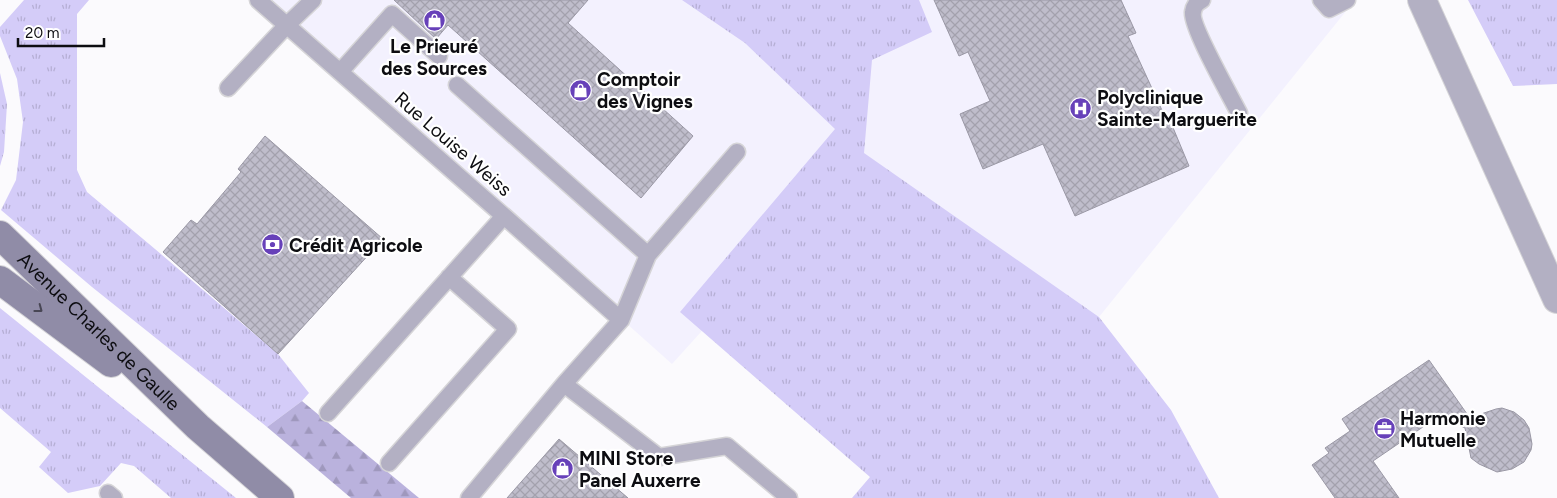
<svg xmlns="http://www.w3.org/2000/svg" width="1557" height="498" font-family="Figtree,sans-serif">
<defs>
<pattern id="grass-tufts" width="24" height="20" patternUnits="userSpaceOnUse" patternTransform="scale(1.25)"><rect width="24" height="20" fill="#d4ccf8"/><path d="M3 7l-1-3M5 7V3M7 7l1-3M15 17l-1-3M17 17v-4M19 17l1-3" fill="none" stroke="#b5aed4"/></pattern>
<pattern id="forest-firs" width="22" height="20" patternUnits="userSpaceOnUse" patternTransform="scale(1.25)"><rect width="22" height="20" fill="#bab2dd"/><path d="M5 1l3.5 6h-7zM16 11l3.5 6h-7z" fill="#9f98bd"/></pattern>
<pattern id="building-cross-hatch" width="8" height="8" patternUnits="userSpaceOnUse" patternTransform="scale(1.25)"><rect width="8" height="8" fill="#bfbdcb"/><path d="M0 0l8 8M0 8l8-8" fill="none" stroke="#a3a1ad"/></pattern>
</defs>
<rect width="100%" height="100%" fill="#fbfafd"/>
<path fill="#f3f1fe" d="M264,0H1355L1099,317L863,153L672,364Z"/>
<path fill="url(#grass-tufts)" d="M24,0H89L77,14V170L87,192L155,249L278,354L309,393L302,401L267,427L92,287L1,210L16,180L23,122L17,79L0,36V27Z
M682,0H919L932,32L872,60L864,153L1099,317L1171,410L1219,498H852L870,477L680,312L835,129L745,43Z
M1468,0H1557V84L1513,86Z
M0,73L7,104L4,152L0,166Z
M0,308L236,498H171L134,466L121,463L100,486L68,493L39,467L51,452L0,408Z"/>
<path fill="url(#forest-firs)" d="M302,401L419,498H351L267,427Z"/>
<path fill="url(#building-cross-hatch)" stroke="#9a98a5" d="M394,0H588L568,23L693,136L641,198L448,25L436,39Z
M934,0H1121L1136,33L1128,36L1166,119L1169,118L1189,166L1075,216L1043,144L983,169L960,114L990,101L968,52L959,56Z
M265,136L383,239L278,354L163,252L191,220L197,224L241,172L238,169Z
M1429,360L1472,421L1481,414L1496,409L1502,408L1514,412L1524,420L1529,428L1532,444L1531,450L1524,462L1512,469L1497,472L1479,464L1471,458L1465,428L1439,416L1373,461L1399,498H1335L1312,465L1329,453L1325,448L1350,431L1342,419Z
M559,439L628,498H507Z"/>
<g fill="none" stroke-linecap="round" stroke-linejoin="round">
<defs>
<path id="lane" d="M258,0L504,216L621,320
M1202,0C1197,3 1194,5 1193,12C1190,25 1231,97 1239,113
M1321,0L1329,9L1347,0
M340,72L392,14L439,56
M457,85L648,255
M228,88L287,25L313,0
M564,384L659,457L727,446L789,498
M328,413L504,216
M389,463L508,329L449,277
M108,493L114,498
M469,498L564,384L621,320L648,255L737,152"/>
<path id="street" d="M1422,0L1557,299"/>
<g id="secondary">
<path id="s1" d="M0,235L198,427L280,498"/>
<path d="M0,280L111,363"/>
</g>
</defs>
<use href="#lane" stroke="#d5d4d7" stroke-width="19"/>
<use href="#street" stroke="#d5d4d7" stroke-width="30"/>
<use href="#secondary" stroke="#d5d4d7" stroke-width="30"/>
<use href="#lane" stroke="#b3b0c3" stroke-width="16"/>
<use href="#street" stroke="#b3b0c3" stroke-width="28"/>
<use href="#secondary" stroke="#908ca7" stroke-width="28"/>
</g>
<defs><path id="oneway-chevron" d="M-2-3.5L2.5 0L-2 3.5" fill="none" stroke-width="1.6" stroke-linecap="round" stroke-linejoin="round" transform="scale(1.25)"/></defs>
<use stroke="#484654" href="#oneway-chevron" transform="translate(39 309) rotate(37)"/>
<defs>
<symbol id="shop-disc" viewBox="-11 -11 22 22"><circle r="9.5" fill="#6741b9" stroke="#fff"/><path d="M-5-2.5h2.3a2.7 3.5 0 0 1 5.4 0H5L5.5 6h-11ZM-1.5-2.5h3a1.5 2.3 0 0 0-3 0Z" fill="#fff"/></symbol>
<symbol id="hospital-disc" viewBox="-11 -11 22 22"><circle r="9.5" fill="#6741b9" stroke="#fff"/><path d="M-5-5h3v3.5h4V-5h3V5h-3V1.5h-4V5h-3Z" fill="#fff"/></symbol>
<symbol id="bank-disc" viewBox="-11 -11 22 22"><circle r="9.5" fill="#6741b9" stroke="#fff"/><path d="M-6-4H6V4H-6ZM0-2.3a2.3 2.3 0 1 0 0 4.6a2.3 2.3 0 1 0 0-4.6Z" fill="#fff"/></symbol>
<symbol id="office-disc" viewBox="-11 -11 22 22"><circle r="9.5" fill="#6741b9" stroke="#fff"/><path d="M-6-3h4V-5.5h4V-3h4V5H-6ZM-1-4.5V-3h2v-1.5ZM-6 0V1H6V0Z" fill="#fff"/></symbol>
</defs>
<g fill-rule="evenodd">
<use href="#shop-disc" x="422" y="8" width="25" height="25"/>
<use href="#shop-disc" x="568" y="78" width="25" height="25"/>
<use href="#hospital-disc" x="1068" y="96" width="25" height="25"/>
<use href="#bank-disc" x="260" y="232" width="25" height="25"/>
<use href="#office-disc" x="1372" y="416" width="25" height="25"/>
<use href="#shop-disc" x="550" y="456" width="25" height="25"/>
</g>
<g text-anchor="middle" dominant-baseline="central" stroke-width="4.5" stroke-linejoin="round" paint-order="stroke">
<g font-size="19" font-weight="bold" fill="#0d0d11" stroke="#fff" text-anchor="start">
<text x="434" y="46" text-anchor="middle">Le Prieuré<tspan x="434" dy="22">des Sources</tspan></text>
<text x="597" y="79">Comptoir<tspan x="597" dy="22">des Vignes</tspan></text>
<text x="1097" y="97">Polyclinique<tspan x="1097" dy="22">Sainte-Marguerite</tspan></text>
<text x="289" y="245">Crédit Agricole</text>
<text x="1400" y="418">Harmonie<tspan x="1400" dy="22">Mutuelle</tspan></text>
<text x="579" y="458">MINI Store<tspan x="579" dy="22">Panel Auxerre</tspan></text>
</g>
<g font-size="19" fill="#0d0d11" stroke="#fff">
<text transform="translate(453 144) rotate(41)">Rue Louise Weiss</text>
<text stroke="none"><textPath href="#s1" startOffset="138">Avenue Charles de Gaulle</textPath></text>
</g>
</g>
<path d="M18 38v8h86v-8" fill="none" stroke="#0d0d11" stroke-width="2.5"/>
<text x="25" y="38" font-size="15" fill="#0d0d11" stroke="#ffffff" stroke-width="4" paint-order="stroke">20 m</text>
</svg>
